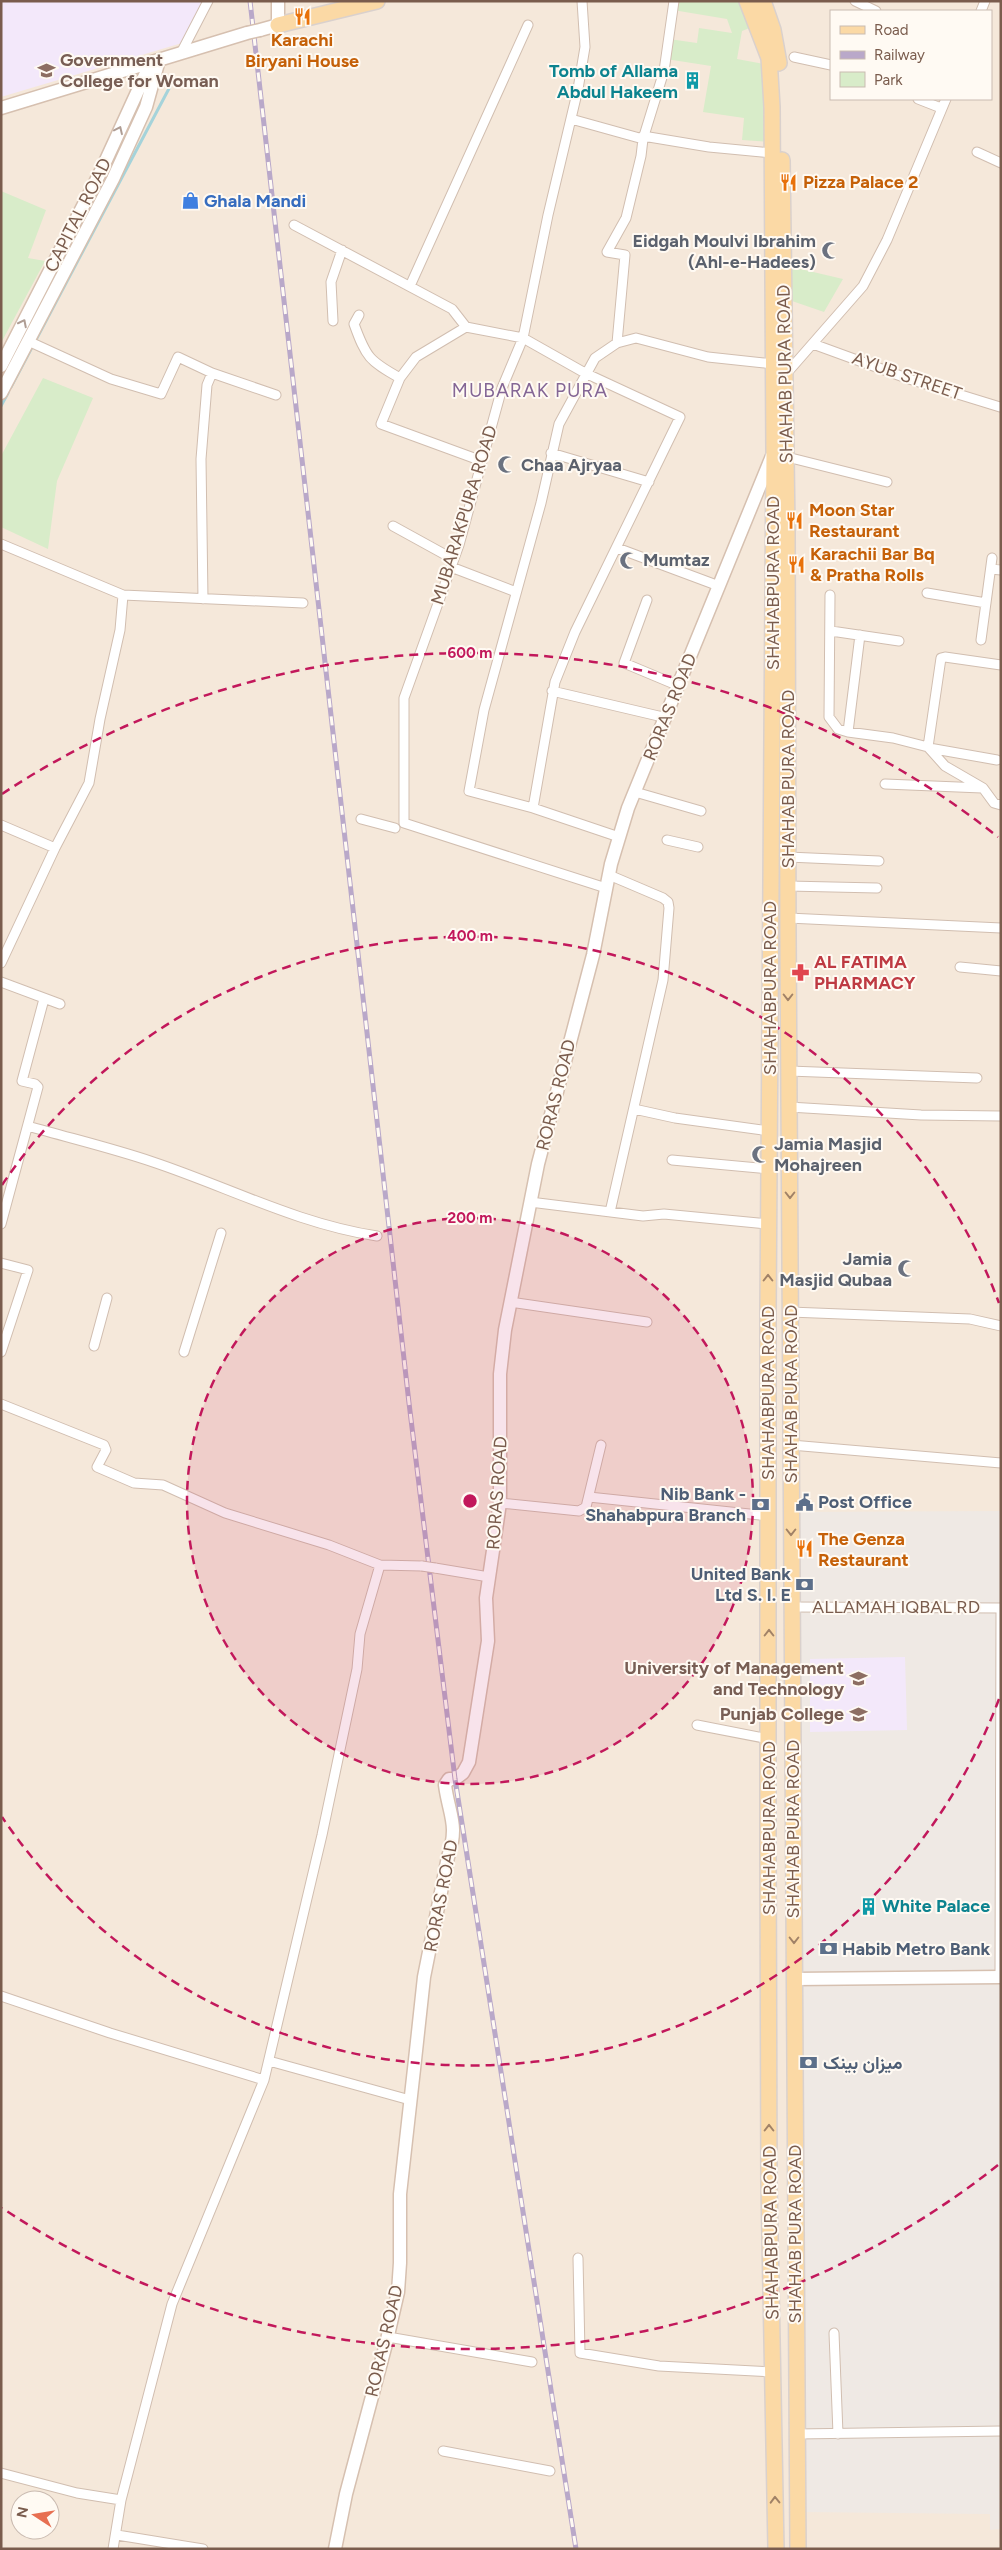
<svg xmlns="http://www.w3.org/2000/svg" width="1002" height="2550" font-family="Figtree,Vazirmatn,sans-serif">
<rect width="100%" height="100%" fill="#fdf6ec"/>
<path fill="#f5e8da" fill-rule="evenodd" d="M1,1H1001V2549H1ZM831,11H991V99H831ZM20,2500H50V2530H20Z"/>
<path fill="#efe9e4" d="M1001,1511V2529L990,2530V2514L797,2512L791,1512Z"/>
<path fill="#f3e8fa" d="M1,1H205L182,43L1,97Z
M905,1657L907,1730L810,1732V1659Z"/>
<path fill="#d8ecc9" d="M674,1H747L757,25L742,31L737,59L770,65L772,142L742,140L744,118L703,112L711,66L666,59L669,39L697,43L699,28L732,33L727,19L673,10Z
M1,191L46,210L28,258L45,261L1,343Z
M792,267L843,279L824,312L792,301Z
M43,378L93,398L57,481L48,549L1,527V456Z"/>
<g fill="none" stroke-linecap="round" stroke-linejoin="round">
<path stroke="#a5d3da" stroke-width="3" d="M11,387L173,81
M1,406L8,393"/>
<defs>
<path id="street" d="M582,1L585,47L578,89L548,215L523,338L502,388L459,545L404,698V823L606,888
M855,1L876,11
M981,11L985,1
M181,53L208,1
M794,57L831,65
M918,99L941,108
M571,119L643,139
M643,136L709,147L772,153
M977,152L1001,163
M294,225L452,309L466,327
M410,286L528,25
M359,315L354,324C366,357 369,361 400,378
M333,321L331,282L342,250
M28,341L111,379L161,394L178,357L212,373L276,395
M617,343L625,255L607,252L626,218L641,156L643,139L664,71L674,1
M813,344L909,379L1000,407
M786,374L863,286L887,240L946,99
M551,453L649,482
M787,457L887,482
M482,461L381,424L400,378L416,357L466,327L523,338L585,373L680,417L575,632L555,682L533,808
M393,526L453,559
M1,544L123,595L303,603
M617,548L719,586
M451,567L516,592
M991,569L1001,570
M927,593L986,603
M830,595L829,717L838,729L848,732L893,738L928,747L945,766L983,788L994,803L1001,805
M203,599L201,459L207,385L212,373
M647,600L624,663L679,686
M831,631L899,641
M981,640L992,558
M552,691L667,718
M848,732L860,635
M928,747L941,658L945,657L1001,665
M929,748L997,760
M885,784L982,788
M635,792L701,811
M361,819L395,828
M1,825L55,848
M619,837L533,808L469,791L484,710L541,503L559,424L595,358L617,343L636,338L708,357L774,364
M667,840L698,847
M788,857L879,861
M609,875L663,898L668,902L669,908L663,980L610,1212
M788,886L877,888
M788,918L1001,928
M1,963L55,848L89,783L100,719L120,630L123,595
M960,967L1001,971
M1,982L60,1004
M789,1071L977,1078
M789,1107L921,1115L1001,1116
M634,1109L675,1118L769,1131
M28,1126C69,1138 112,1148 153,1162C228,1187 298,1224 377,1236
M672,1160L769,1169
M530,1202L643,1216L664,1214L768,1224
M1,1224L38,1087L35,1084L22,1081L44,999
M1,1263L28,1270L1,1352
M510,1302L647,1322
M790,1312L970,1319L1001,1326
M94,1346L107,1298
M184,1352L221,1233
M1,1404L104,1445L106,1450L97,1467L134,1483L163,1485L225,1513L329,1545L380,1565L422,1566
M791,1445L1001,1463
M589,1497L769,1516
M500,1503L579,1511L586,1507L601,1445
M435,1568L489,1577
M792,1607L1001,1608
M697,1725L769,1739
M1000,1977L1001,1612
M1,1996L110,2033L264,2080
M269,2061L410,2100
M578,2258L580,2353L659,2366L773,2372
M834,2333L838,2434
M388,2337L532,2362
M797,2434L1001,2431
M443,2451L550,2471
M1,2473L77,2493L121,2500
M117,2535L203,2549
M113,2549L121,2500L172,2304L264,2080L322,1835L357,1669L360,1634L380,1565"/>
<path id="secondary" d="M260,30L278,25V1
M1,108L247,33
M1,366L101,171L151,62
M1,393L113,179L146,107L159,60
M794,1979L1001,1977
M335,2549L346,2494L386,2344L398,2292L400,2263V2194L415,2060L424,1977L448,1857C459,1825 449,1815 445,1785L449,1779H455L463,1773L469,1762L488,1641L486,1598L500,1503V1374L505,1330L538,1164L593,955L611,864L628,808L772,456"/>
<path id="primary" d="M747,1L769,58L772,107L774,453L768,1312V1845L769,2184L776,2549
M763,1L773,30L779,63
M278,25L377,1
M782,160L787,530L788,937L798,2549"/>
</defs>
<use href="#street" stroke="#d1beb0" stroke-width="11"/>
<use href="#secondary" stroke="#d6c0b0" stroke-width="15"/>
<use href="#primary" stroke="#dad1cd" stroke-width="18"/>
<use href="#street" stroke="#fff" stroke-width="9"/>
<use href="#secondary" stroke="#fff" stroke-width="12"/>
<use href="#primary" stroke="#fbd9a5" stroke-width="15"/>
<defs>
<path id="rail" d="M250,1L409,1403L455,1779L576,2549"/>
</defs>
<use href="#rail" stroke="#b9a8c9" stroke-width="5"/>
<use href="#rail" stroke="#fffaf3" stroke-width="3" stroke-dasharray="9" stroke-linecap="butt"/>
<defs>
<path id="street-bridge" d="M422,1566L435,1568"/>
<path id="secondary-bridge" d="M247,33L260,30"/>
</defs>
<use href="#street-bridge" stroke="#d1beb0" stroke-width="11" stroke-linecap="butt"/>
<use href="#secondary-bridge" stroke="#d6c0b0" stroke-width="15" stroke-linecap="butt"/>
<use href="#street-bridge" stroke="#fff" stroke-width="9"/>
<use href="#secondary-bridge" stroke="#fff" stroke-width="12"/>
</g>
<defs><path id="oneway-chevron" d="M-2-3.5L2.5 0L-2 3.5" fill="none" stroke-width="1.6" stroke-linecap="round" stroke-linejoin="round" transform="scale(1.25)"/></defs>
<g stroke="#af9d94">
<use href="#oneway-chevron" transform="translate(119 130) rotate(-65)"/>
<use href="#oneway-chevron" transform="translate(23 323) rotate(-63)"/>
</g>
<g stroke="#a18267">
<use href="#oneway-chevron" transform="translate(788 997) rotate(90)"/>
<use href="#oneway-chevron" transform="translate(790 1195) rotate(90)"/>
<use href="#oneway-chevron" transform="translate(768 1278) rotate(-90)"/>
<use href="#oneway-chevron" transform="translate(791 1532) rotate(90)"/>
<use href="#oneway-chevron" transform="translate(769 1633) rotate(-90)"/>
<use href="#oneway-chevron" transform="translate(794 1940) rotate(90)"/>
<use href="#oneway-chevron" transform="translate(769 2128) rotate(-90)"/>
<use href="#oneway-chevron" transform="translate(775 2500) rotate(-91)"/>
</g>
<circle cx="470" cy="1501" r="283" fill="#c2185b" fill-opacity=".12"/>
<g fill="none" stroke="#c2185b" stroke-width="2.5" stroke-dasharray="9 6">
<circle cx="470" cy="1501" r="283"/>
<path d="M999 1699A565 565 0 0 1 2 1817M2 1185A565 565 0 0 1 999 1303"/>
<path d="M998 2165A848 848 0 0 1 2 2208M2 794A848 848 0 0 1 998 837"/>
</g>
<defs>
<symbol id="restaurant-bare" viewBox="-9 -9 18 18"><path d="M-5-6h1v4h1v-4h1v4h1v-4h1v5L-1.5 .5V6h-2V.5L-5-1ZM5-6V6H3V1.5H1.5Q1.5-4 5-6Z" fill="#e8710a" stroke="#fffaf3" stroke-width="2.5" paint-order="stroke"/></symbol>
<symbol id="university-bare" viewBox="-9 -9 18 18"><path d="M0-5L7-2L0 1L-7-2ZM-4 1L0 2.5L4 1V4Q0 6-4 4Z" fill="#8d6e63" stroke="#fffaf3" stroke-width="2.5" paint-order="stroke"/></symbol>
<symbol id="building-bare" viewBox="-9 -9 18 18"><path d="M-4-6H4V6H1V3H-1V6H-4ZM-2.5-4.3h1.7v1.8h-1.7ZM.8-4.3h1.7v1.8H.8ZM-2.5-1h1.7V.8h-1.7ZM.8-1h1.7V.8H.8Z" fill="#0f9aa8" stroke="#fffaf3" stroke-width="2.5" paint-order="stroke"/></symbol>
<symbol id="shop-bare" viewBox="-9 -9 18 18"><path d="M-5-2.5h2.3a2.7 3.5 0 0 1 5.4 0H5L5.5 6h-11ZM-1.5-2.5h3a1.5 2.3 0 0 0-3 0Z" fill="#3f7fe0" stroke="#fffaf3" stroke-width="2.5" paint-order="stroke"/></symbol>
<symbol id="mosque-bare" viewBox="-9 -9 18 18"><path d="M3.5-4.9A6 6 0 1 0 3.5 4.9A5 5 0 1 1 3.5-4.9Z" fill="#6b7280" stroke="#fffaf3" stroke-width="2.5" paint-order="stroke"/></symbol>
<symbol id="pharmacy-bare" viewBox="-9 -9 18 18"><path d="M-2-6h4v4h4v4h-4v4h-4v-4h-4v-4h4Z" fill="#e0444e" stroke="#fffaf3" stroke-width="2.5" paint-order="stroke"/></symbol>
<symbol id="civic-bare" viewBox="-9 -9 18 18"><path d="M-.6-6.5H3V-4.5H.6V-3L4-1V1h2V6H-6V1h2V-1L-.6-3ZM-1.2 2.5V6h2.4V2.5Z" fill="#5c6f8a" stroke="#fffaf3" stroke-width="2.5" paint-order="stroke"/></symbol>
<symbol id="bank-bare" viewBox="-9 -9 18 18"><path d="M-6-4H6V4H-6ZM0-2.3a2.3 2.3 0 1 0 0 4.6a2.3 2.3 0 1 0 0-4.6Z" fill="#5c6f8a" stroke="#fffaf3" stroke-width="2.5" paint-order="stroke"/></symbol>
</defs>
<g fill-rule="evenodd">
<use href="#restaurant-bare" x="290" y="4" width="25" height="25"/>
<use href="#university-bare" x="34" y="58" width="25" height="25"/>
<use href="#building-bare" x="680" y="68" width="25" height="25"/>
<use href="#restaurant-bare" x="776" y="170" width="25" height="25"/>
<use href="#shop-bare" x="178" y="188" width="25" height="25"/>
<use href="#mosque-bare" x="818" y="238" width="25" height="25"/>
<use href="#mosque-bare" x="494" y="452" width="25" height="25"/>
<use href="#restaurant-bare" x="782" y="508" width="25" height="25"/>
<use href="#mosque-bare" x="616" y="548" width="25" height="25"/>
<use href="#restaurant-bare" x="784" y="552" width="25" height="25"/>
<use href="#pharmacy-bare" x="788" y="960" width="25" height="25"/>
<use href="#mosque-bare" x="748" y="1142" width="25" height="25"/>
<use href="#mosque-bare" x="894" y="1256" width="25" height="25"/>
<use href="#civic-bare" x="792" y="1490" width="25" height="25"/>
<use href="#bank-bare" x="748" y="1492" width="25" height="25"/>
<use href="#restaurant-bare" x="792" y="1536" width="25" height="25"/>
<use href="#bank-bare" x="792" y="1572" width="25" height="25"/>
<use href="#university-bare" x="846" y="1666" width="25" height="25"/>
<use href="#university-bare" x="846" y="1702" width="25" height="25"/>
<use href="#building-bare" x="856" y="1894" width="25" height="25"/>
<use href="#bank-bare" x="816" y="1936" width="25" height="25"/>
<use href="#bank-bare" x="796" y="2050" width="25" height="25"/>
</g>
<g text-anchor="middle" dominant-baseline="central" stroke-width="4" stroke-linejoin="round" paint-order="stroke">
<g font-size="18" font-weight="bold" fill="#c56008" stroke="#fffaf3" text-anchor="start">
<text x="302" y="40" text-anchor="middle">Karachi<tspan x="302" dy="21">Biryani House</tspan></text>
<text x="803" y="182">Pizza Palace 2</text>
<text x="809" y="510">Moon Star<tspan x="809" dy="21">Restaurant</tspan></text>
<text x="810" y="554">Karachii Bar Bq<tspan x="810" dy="21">&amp; Pratha Rolls</tspan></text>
<text x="818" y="1539">The Genza<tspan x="818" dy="21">Restaurant</tspan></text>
</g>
<g font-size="18" font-weight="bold" fill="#785e54" stroke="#fffaf3" text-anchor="end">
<text x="60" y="60" text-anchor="start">Government<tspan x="60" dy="21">College for Woman</tspan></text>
<text x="844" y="1668">University of Management<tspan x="844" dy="21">and Technology</tspan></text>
<text x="844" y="1714">Punjab College</text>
</g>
<g font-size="18" font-weight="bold" fill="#0d838f" stroke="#fffaf3" text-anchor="end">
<text x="678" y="71">Tomb of Allama<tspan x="678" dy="21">Abdul Hakeem</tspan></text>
<text x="882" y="1906" text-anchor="start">White Palace</text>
</g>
<g font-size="18" font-weight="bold" fill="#366cbe" stroke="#fffaf3" text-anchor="start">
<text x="204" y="201">Ghala Mandi</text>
</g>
<g font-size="18" fill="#7a5c4d" stroke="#fffaf3">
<text transform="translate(78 215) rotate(-63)">CAPITAL ROAD</text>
<text transform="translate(785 374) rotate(-91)">SHAHAB PURA ROAD</text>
<text transform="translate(907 376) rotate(19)">AYUB STREET</text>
<text transform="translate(464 515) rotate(-73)">MUBARAKPURA ROAD</text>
<text transform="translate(773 583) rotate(-90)">SHAHABPURA ROAD</text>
<text transform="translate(670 707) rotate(-68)">RORAS ROAD</text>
<text transform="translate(788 779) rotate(-90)">SHAHAB PURA ROAD</text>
<text transform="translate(770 988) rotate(-90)">SHAHABPURA ROAD</text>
<text transform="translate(556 1095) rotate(-76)">RORAS ROAD</text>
<text transform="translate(768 1393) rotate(-90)">SHAHABPURA ROAD</text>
<text transform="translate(791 1394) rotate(-90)">SHAHAB PURA ROAD</text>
<text transform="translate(497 1493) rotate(-86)">RORAS ROAD</text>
<text x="896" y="1607">ALLAMAH IQBAL RD</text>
<text transform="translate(769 1828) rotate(-90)">SHAHABPURA ROAD</text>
<text transform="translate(793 1829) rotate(-90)">SHAHAB PURA ROAD</text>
<text transform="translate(441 1896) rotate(-79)">RORAS ROAD</text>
<text transform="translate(771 2233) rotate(-91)">SHAHABPURA ROAD</text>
<text transform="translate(795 2234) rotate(-90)">SHAHAB PURA ROAD</text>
<text transform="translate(384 2341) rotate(-77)">RORAS ROAD</text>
</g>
<g font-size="18" font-weight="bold" fill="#5b616d" stroke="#fffaf3" text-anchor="start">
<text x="816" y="241" text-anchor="end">Eidgah Moulvi Ibrahim<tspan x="816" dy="21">(Ahl-e-Hadees)</tspan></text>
<text x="521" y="465">Chaa Ajryaa</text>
<text x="643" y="560">Mumtaz</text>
<text x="774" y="1144">Jamia Masjid<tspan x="774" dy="21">Mohajreen</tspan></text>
<text x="892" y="1259" text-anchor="end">Jamia<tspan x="892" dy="21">Masjid Qubaa</tspan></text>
</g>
<g font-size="18" font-weight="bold" fill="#be3a42" stroke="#fffaf3" text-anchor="start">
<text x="814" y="962">AL FATIMA<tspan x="814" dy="21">PHARMACY</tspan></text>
</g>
<g font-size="18" font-weight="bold" fill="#4e5e75" stroke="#fffaf3" text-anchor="start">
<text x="746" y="1494" text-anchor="end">Nib Bank -<tspan x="746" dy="21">Shahabpura Branch</tspan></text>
<text x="818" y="1502">Post Office</text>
<text x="791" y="1574" text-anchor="end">United Bank<tspan x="791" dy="21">Ltd S. I. E</tspan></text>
<text x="842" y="1949">Habib Metro Bank</text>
<text x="823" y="2063">میزان بینک</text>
</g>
<g font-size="19" letter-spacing="1" fill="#846695" stroke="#fffaf3">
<text x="530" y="390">MUBARAK PURA</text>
</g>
</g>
<circle cx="470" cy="1501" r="8" fill="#c2185b" stroke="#fffaf3" stroke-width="2.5"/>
<g font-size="15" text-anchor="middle" font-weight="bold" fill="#c2185b" stroke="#fffaf3" stroke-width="4" stroke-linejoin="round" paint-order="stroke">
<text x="470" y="658">600 m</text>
<text x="470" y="941">400 m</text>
<text x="470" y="1223">200 m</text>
</g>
<rect width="1002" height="2550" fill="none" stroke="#7a5c4d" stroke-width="5"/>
<rect x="830" y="10" width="162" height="90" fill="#fffaf3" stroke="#cabbb1"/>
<rect x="840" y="26" width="25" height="8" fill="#fbd9a5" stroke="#cabbb1"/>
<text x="874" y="35" font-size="15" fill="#7a5c4d">Road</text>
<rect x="840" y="51" width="25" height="8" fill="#b9a8c9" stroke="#cabbb1"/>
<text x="874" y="60" font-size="15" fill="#7a5c4d">Railway</text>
<rect x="840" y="72" width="25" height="15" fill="#d8ecc9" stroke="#cabbb1"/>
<text x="874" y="85" font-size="15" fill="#7a5c4d">Park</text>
<g transform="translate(35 2515) rotate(282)"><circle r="24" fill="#fffaf3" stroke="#cabbb1"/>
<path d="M0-4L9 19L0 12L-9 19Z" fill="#e76f51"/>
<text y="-8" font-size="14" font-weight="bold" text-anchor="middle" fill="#7a5c4d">N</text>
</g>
</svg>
